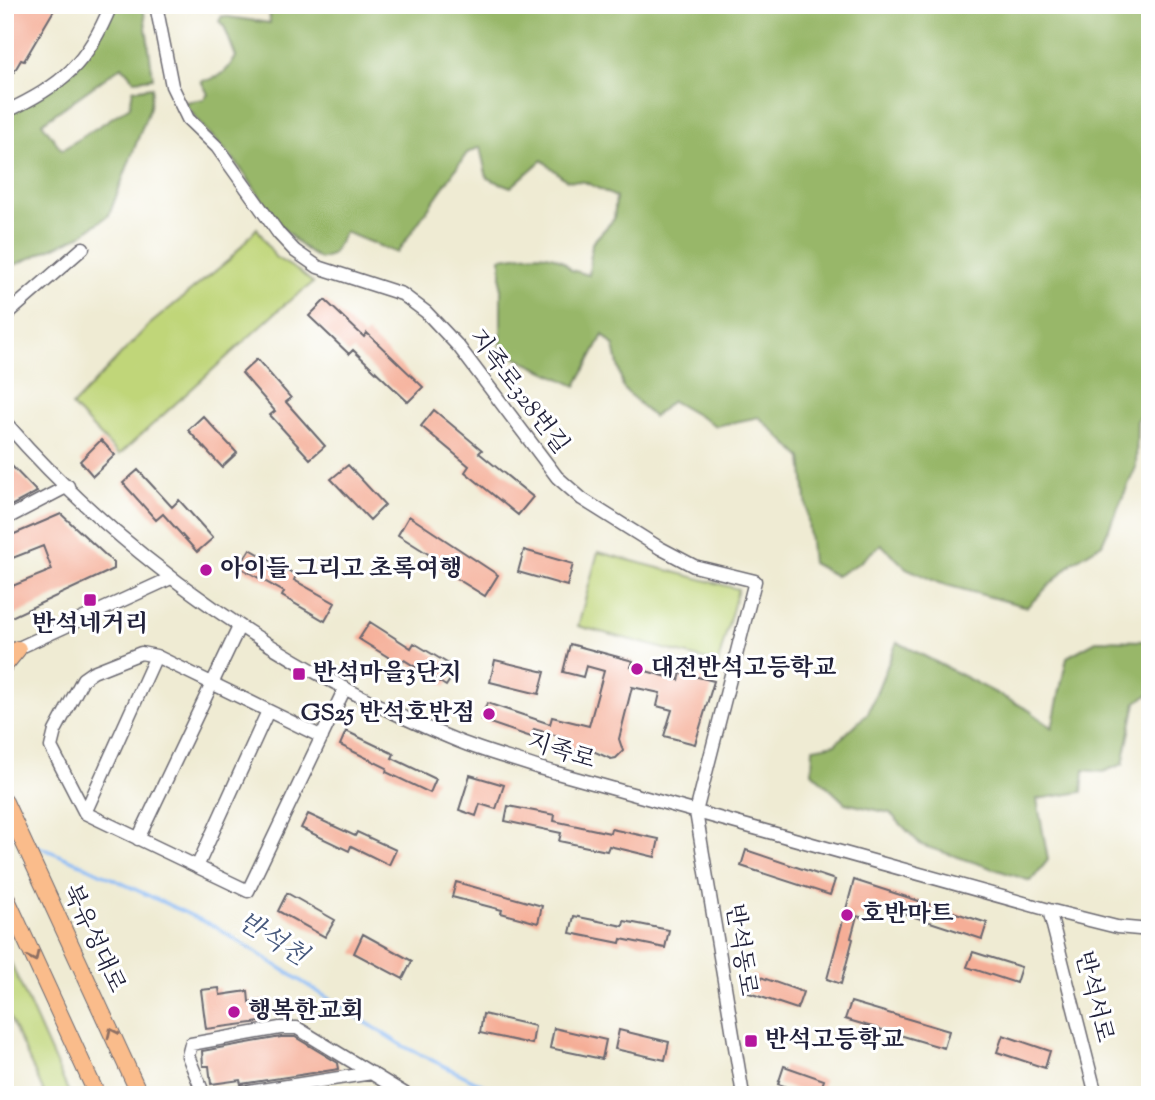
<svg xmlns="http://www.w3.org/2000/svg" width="1155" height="1100" font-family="'Sorts Mill Goudy','Noto Serif KR',serif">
<rect width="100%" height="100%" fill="#fff"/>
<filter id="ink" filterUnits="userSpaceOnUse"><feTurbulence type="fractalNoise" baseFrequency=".0143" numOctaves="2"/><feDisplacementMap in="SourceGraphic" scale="14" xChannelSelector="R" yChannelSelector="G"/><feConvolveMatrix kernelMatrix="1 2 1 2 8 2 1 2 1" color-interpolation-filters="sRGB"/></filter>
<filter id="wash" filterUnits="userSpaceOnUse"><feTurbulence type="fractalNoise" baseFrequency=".00686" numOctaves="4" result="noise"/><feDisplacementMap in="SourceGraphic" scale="28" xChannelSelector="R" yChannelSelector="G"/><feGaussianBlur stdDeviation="1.57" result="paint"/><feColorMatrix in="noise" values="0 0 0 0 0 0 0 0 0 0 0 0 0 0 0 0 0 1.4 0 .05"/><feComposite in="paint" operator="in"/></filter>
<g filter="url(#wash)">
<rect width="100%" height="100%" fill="#efebd3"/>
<path fill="#c0d679" stroke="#717c5a" stroke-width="2" d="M257,228L275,257L300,272L313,283L284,305L119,455L72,406L149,325L230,259Z
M598,552L738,589L718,663L578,626Z
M5,950L70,1095H45L5,1007Z"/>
<path fill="#98b769" stroke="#5d6c52" stroke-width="2" d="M111,5H143L153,78L134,80L122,66L42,123L62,150L130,106L133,90L152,87L150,107L109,215L80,236L17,264L5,266V114L74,70Z
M269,5H1150V408L1137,420L1136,467L1102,544L1073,562L1027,607L939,583L906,568L881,544L859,563L836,576L812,563L802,458L759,417L716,426L672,401L653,417L623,388L614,346L603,335L576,386L501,351V258C526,255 555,247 571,270L589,275L592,243L614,219L616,197L585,182L566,180L542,160L511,187L487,178L480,147L467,153L397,253L345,232L332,255L320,259C277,234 264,197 234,160C218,141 197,124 185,102L204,99L208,94L201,81C219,79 226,73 236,57L224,26L219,21L222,16L270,23Z
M1150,639V694L1136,702L1123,764L1103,772L1084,770L1082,792L1037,799L1048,860L1031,881L921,845L890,813L845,803L812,772L813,748L835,744L868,713L897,642L1029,710L1052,728L1067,657L1098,640L1144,641Z"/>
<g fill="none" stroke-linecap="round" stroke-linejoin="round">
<path stroke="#8abbf6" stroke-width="3.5" d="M5,832L13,836
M30,843L83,865L216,927L403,1046L495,1091L510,1095"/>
</g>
<g id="blocks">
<path fill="#f5ae97" d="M5,5H57L24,61L21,60L5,87Z
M325,300L364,337L367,333L423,387L408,402L353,350L349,354L309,316Z
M257,359L291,398L286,402L325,446L310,459L270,415L275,411L242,373Z
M434,410L482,450L479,453L533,497L518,515L465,472L469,466L421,426Z
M203,416L237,453L222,467L188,430Z
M101,440L115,455L93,476L80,461Z
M5,459L37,492L5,509Z
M348,465L385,505L370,520L331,479Z
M138,470L172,507L179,500L213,538L197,552L163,514L156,520L123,483Z
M61,514L114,563V569L5,620V589L52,570L43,546L5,561V538Z
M409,516L498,575L485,596L438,567L441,562L398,535Z
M250,549L296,575L294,580L335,603L325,621L282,596L284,592L239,567Z
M524,550L573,564L567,586L518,572Z
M370,622L411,648L414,643L457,669L446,686L404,660L401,665L359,639Z
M570,644L633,661L631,667L679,680L681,673L714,681L695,744L664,736L672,710L657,706L660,693L632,687L619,739L623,751L616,758L611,759L593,751L591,755L569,749L572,740L534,729L531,737L481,720L487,703L550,724L552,717L589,726L604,671L586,666L583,677L563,672Z
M495,660L545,672L539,694L490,682Z
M346,731L394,754L392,758L436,779L430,793L386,772L387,768L340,745Z
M470,775L504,785L496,809L480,804L476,816L459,810Z
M508,806L555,815L554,821L610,833L611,829L659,839L655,857L609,846L607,851L559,841L561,833L505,821Z
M308,814L355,836L357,832L396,850L389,865L351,846L349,851L301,828Z
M746,850L835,880L830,895L741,866Z
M854,880L987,923L982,939L872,903L867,919L857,916L851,938L853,939L841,984L827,979Z
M456,882L542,906L538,923L501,913L502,910L452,897Z
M287,893L335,920L325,937L278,911Z
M574,916L623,926L624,921L669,930L665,948L621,939L620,943L570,933Z
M363,934L412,961L403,979L354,953Z
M973,952L1021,967L1016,983L967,967Z
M752,974L803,992L797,1009L746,992Z
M219,988L220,995L248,991L249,1002L264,1000L267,1021L206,1029L201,990Z
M851,1002L949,1031L944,1048L845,1019Z
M483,1014L535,1026L532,1044L480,1033Z
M554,1028L606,1040L602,1059L550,1048Z
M619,1030L669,1042L665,1060L615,1049Z
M1003,1035L1050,1051L1045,1068L997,1052Z
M281,1037H295L338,1063L339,1069L241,1084L240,1080L211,1084L209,1066H203L202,1051Z
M784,1066L824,1080L819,1095H811L778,1084Z"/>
</g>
</g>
<g filter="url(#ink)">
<use href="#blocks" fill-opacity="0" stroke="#6a6870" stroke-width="2"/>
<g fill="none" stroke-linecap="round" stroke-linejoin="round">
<defs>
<path id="minor" d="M156,5L172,86L188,119L217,147L279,234L295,251L318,267L402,294L426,312L459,347L557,477L582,499L660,548L694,566L755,581L696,812L743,1095
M5,112C62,86 88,63 111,5
M5,316L83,248
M5,422C124,560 290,673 458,741C485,752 513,759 539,768L1049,910L1117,927L1150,930
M5,519L68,486
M12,651L171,578
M322,737L156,656L141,653L93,672L83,679L55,731L51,747L85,813L248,891L345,688
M85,813L156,656
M138,839L239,627
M197,867L268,711
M1049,910L1096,1095
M204,1095L188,1056L191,1044L280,1028H297L407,1095
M228,1095L372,1073"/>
<path id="major" d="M5,665L18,649
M5,802L140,1095
M5,895L97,1095"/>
</defs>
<use href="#minor" stroke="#6a6870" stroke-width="15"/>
<use href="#major" stroke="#6a6870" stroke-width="18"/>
<use href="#minor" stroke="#fff" stroke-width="12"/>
<use href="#major" stroke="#fabc8b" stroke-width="16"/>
</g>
<defs><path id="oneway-chevron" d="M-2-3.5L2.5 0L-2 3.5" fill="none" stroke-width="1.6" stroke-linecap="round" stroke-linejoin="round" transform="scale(1.75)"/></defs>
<g stroke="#8e6f63">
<use href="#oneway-chevron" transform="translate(34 957) rotate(65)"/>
<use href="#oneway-chevron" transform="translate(112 1033) rotate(-115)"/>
</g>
</g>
<g fill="#b5179e" stroke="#fff" stroke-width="2.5">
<circle cx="206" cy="570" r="7"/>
<rect x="83" y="593" width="14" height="14" rx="3.5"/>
<circle cx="637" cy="669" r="7"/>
<rect x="292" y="667" width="14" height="14" rx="3.5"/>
<circle cx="489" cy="714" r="7"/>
<circle cx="847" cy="915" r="7"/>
<circle cx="234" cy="1012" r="7"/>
<rect x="744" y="1034" width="14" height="14" rx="3.5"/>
</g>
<g text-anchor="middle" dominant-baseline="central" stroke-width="6" stroke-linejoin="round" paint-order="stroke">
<g font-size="24" fill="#22223b" stroke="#fff">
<text transform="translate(518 392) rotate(53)">지족로328번길</text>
<text transform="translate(561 752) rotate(17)">지족로</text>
<text transform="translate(93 939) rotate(65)">북유성대로</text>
<text transform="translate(740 950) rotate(81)">반석동로</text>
<text transform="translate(1093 997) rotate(76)">반석서로</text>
</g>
<g font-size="24" font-weight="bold" fill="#22223b" stroke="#fff" text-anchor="start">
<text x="220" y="570">아이들 그리고 초록여행</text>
<text x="90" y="625" text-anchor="middle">반석네거리</text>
<text x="651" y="669">대전반석고등학교</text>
<text x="313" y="674">반석마을3단지</text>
<text x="475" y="714" text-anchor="end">GS25 반석호반점</text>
<text x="861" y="915">호반마트</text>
<text x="248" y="1012">행복한교회</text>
<text x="765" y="1041">반석고등학교</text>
</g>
<g font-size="26" font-style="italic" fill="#46587c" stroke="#fff">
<text transform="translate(272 940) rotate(32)">반석천</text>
</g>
</g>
<rect width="1155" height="1100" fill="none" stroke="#fff" stroke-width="28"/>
</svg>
